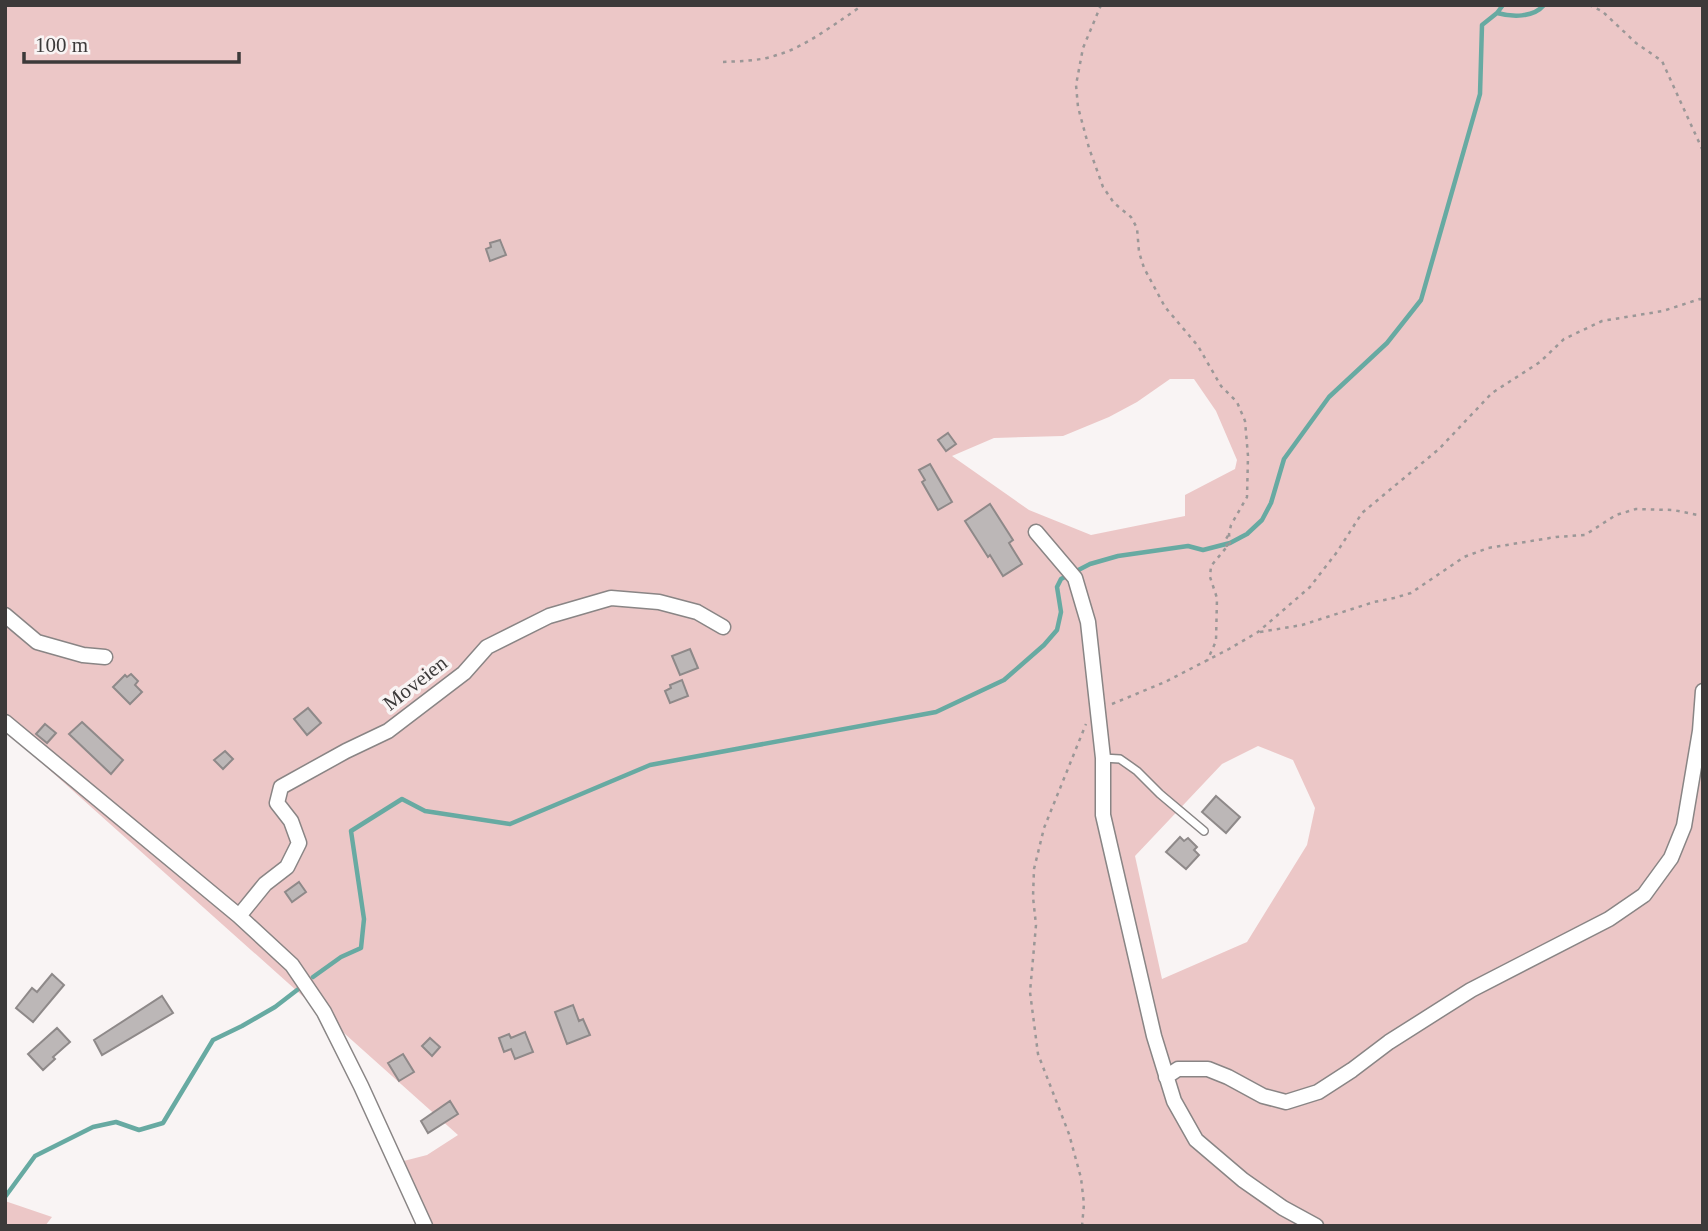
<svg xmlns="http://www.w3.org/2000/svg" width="1708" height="1231" font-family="'Times New Roman',serif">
<rect width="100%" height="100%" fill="#f9f4f4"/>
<path fill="#ecc7c7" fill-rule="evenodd" d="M5,5H1703V1226H423L392,1164L427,1155L458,1135L5,730ZM1170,379H1194L1216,411L1237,460L1235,469L1185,495V516L1091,535L1029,510L952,456L994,438L1063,436L1109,417L1137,402ZM1258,746L1293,760L1315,808L1307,845L1247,942L1162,979L1135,856L1222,764Z
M5,1201L52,1217L45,1226H5Z"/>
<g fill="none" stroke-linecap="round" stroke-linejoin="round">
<path stroke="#67aaa2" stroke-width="4.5" d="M1497,13C1512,17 1533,18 1544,5
M313,977L341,957L361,948L364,919L351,831L402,799L425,811L510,824L650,765L936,712L1004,680L1044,645L1057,630L1061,612L1057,587L1061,579L1090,564L1118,556L1188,546L1203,550L1230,543L1247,534L1262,520L1271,503L1284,459L1329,397L1387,343L1421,300L1480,94L1482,25L1497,13L1503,5
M5,1197L35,1156L93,1127L116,1122L139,1130L163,1123L213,1040L242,1026L275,1007L301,987"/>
</g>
<path fill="#bcb7b7" stroke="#8e8989" stroke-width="2" d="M500,240L506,255L490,261L486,249L491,247L490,243Z
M948,433L956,444L946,451L938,440Z
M930,464L952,502L938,510L922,482L925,480L919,470Z
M990,504L1013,540L1009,543L1022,564L1003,576L990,555L988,557L965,521Z
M690,649L698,668L680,675L672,656Z
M131,674L138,681L135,685L142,692L130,704L113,687L125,675L127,677Z
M682,680L688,696L670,703L665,691L671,688L670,685Z
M308,708L321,723L307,735L294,719Z
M82,722L123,760L111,774L69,734Z
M45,724L56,733L47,743L36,734Z
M225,751L233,759L223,769L214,760Z
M1216,796L1240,817L1226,833L1202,812Z
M1180,837L1184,841L1188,838L1197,847L1194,850L1199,855L1186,869L1166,852Z
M299,882L306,892L292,902L285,892Z
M52,974L64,985L33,1022L16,1008L32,988L37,992Z
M162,996L173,1013L102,1055L94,1040Z
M573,1005L579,1021L583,1019L590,1035L567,1044L555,1012Z
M57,1028L70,1042L53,1057L55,1059L43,1070L28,1054Z
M525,1032L533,1052L515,1059L511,1049L504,1052L499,1038L509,1034L511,1038Z
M430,1038L440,1047L432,1056L422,1046Z
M403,1054L414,1072L399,1081L388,1063Z
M450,1101L458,1114L428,1133L421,1121Z"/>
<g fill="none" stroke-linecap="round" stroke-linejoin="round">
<defs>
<path id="lane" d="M1103,758L1120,759L1137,771L1160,794L1204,831"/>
<path id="street" d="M1036,532L1075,578L1088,622L1103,758V815L1154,1036L1174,1101L1196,1140L1243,1180L1283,1208L1316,1226
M5,615L37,642L83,655L105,657
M5,722L239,916L292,965L324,1012L361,1086L425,1226
M239,916L265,884L287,867L299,843L291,821L277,803L281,787L346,751L388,731L464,673L487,647L549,616L611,598L659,602L697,612L723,627
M1166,1077L1178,1069H1208L1228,1077L1263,1096L1286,1102L1318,1092L1352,1070L1389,1042L1471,990L1609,919L1644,895L1671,858L1684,826L1700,731L1703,691"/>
</defs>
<use href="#lane" stroke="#898585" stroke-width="10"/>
<use href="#street" stroke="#898585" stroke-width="17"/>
<path stroke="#9b9797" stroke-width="2.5" stroke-dasharray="3.5 5" stroke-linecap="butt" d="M1101,5L1083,48L1076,85L1078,107L1089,148L1103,187L1114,203L1131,217L1137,228L1139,252L1144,268L1165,307L1198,346L1221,386L1237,402L1245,421L1248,456L1247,497L1231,525L1229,534L1230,543L1211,566L1210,577L1217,598L1216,641L1207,661
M1589,5L1602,11L1636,43L1662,61L1703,151
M723,62C741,61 760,61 777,55C804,48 839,21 863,5
M1227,547L1226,539L1229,534
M1260,632L1302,625L1374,602L1394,598L1411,593L1464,557L1488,548L1556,537L1585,535L1616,515L1636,509L1673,510L1703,516
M1112,704L1165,682L1229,649L1258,632L1310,587L1337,552L1362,513L1439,449L1492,393L1540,362L1564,339L1602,321L1663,311L1700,299L1703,300
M1082,1226L1084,1204L1081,1178L1069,1134L1038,1054L1030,992L1036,925L1033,897L1034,869L1044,828L1086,724"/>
<use href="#lane" stroke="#fff" stroke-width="7"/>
<use href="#street" stroke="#fff" stroke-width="14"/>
</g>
<g text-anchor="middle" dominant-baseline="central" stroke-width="7" stroke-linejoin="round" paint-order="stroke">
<g font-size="21" fill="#3c3a3a" stroke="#f9f4f4">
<text transform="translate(415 683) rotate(-38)">Moveien</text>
</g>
</g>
<rect width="1708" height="1231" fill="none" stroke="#3c3a3a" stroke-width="14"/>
<path d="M24 52v10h215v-10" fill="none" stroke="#3c3a3a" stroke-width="3.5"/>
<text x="35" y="52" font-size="21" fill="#3c3a3a" stroke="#f9f4f4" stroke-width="5" paint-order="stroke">100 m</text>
</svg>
